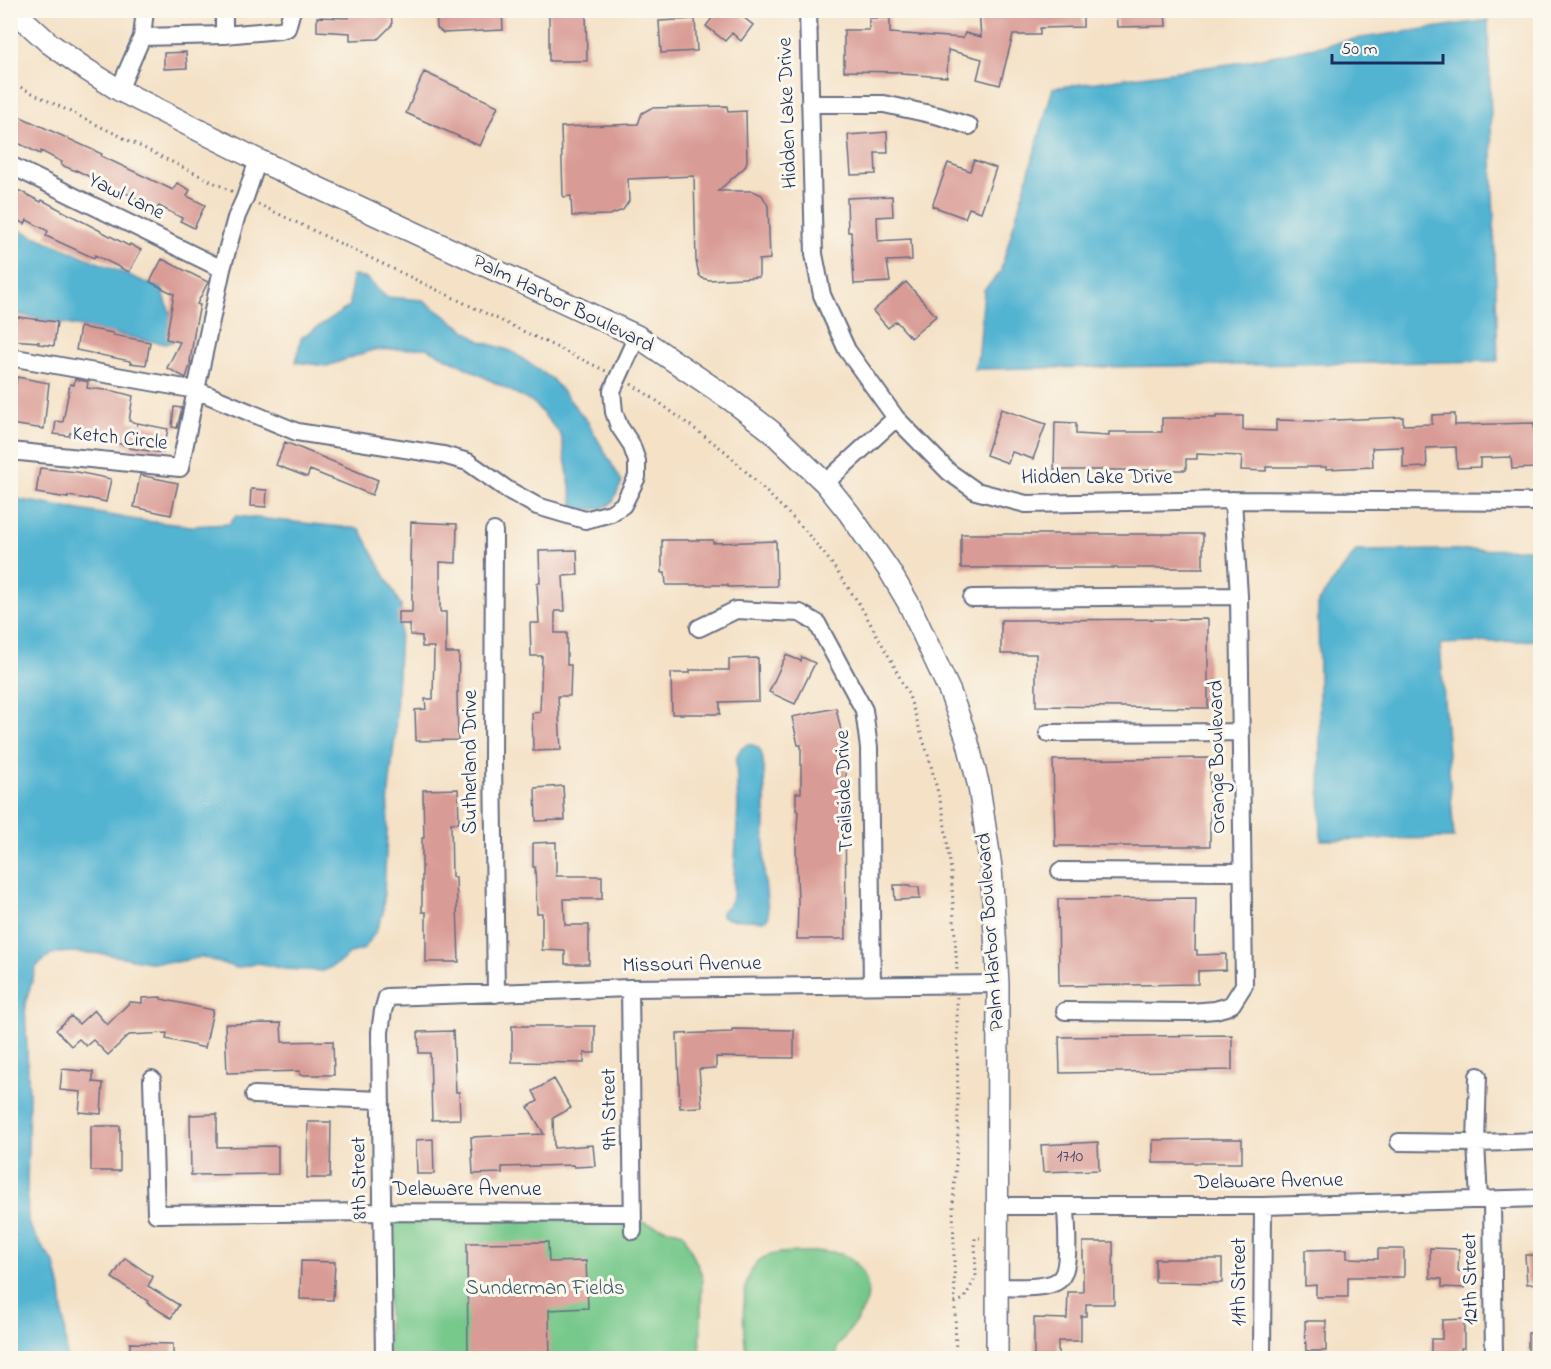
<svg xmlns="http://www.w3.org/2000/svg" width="1551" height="1369" font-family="'Indie Flower',sans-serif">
<rect width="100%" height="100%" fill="#fbf7ec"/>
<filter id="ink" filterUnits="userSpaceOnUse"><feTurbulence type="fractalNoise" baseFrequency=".0167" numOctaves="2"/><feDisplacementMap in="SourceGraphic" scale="12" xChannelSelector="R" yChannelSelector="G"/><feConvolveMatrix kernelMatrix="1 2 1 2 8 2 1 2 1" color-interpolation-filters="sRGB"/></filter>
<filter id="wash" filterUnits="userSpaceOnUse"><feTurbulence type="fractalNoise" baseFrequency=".008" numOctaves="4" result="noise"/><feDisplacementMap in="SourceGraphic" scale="24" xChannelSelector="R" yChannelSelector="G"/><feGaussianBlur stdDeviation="1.35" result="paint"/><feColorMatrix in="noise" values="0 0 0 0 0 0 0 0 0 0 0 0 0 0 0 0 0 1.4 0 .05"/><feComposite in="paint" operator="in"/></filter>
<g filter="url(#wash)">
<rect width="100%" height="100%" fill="#f4e1c6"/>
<path fill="#76c88b" stroke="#487c74" stroke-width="1.5" d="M630,1219L683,1233L702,1275L700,1358H388L389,1221Z
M805,1252C814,1252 825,1251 834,1252C857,1256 871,1277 867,1300C865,1312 845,1336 837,1347V1358H747C743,1334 738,1276 760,1260C772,1251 791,1253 805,1252Z"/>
<path fill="#53b4d2" stroke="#377298" stroke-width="1.5" d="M1488,20L1498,361L974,369L979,352L984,290L1000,273L1053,88L1237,63L1354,39Z
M10,226L162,289L179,339L165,344L11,313Z
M352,275L366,278L386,297L423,300L480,341L511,351L552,379L587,421L622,482C619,488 616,495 613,501C606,511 585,510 574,508L561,435L534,403L457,363L427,348L373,350L327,366L296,362L301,338L350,306Z
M10,498L137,520L191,526L229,524L236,516L360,529L401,606L395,735L389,791L383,913L376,931L364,949L351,953L340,962L324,971L284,969L258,963L237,968L202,957L176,962H149L106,954L69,952L51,954L36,967L25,1004L29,1098L27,1189L28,1223L40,1244L55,1264L61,1290L67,1358H11Z
M1540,549V640L1440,644L1454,838L1321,840L1318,602L1356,551Z
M748,744C752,745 758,746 760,750C768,762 764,847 764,866C764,883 768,900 768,917L765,921L728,919L721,915V912L728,906L733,896L738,808L736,759L741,749Z"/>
<g id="blocks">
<path fill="#d99b95" d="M349,10H391L392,25L378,39L350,40V33L317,31V17L349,18Z
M436,10H502L503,30L443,33L437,28Z
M549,10H586L587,61H549Z
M718,10H734L753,25L741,41L732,33L725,41L706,26Z
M979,10H1083V27L1040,28V35H1013L1000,85L977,79L982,59L948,50L947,77L901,74V72L844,71V30H869V18H890V33L963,38L965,33L981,37Z
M1116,10H1165L1166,26L1117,27Z
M695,19L697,51L661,53L659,21Z
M186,52L187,68L164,69V53Z
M424,72L498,106L480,146L406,113Z
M727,106L728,112L746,111L747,161L745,167L718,191H753L762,195L766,202L768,206L770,259L759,260V277L709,280L702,278L699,275L696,261L694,176L628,179L629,201L623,210L610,215L572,216L571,196L563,197L561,127L638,124L642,113L651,108Z
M10,112L102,154L101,156L173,190L177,183L190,190L187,196L205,205L194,228L180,221L182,218L159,206L157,209L124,192L110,187L76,170V171L61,165L62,162L41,151L40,154L10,139Z
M887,132L888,153H875L876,174L851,175L848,135Z
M974,160L996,168L981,212L969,208L965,218L932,206L948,163L970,171Z
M10,186L41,202L42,200L129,246L130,244L141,250L129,272L95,255L94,258L46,236L48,231L27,220L25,224L10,217Z
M892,196L893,216L877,217L878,241L911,239L912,260L887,261L890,282L854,284L851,232H848L847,198Z
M162,259L208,282L197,304L200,305L195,328L190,362H191L186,378L167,368L180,342L166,339L174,294L150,282Z
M906,282L936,316L911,338L896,321L888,328L873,311Z
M10,316L57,322L54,346L38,344L39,342L10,340Z
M80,327L113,333V335L150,342L146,365L130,363V361L76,350Z
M17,377L49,383L44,429L10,424V403H12Z
M75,379L88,382L87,388L114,391L133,396L129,421L137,423V426L138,423L168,429L163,453L129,448V446L70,433L69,436L54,434L56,421L63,422L70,384L74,385Z
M174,407L182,408L177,428L172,427Z
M1001,409L1046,424L1033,459L1012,452L1008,463L986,455Z
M1455,414V425L1534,423L1535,468L1512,469L1511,457L1480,458V467L1457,468L1456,447L1426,448L1427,467L1403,468V447L1372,448L1373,467L1326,469V467H1266V471L1241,470L1242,456L1197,454V459H1186V470H1054L1055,422L1076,423V434L1109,436V432H1162V418H1216V416H1243V430L1276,431V420L1314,421L1403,417V425L1432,424V415Z
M285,442L378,480L372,495L310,470L307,477L276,465Z
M40,468L77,472L111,479L106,502L88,498V499L68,496V498L36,493Z
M140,475L178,483L171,515L134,507Z
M251,489L267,490L266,507L250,506Z
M411,522L457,524L456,563L440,562V612H446V653H459L458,692H457L458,740L416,741L415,710L426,709L425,699H433L434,647H422V636L410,635V624H398V612H412V561H410Z
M961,534H1203V568H961Z
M662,540H713V543L776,541L777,586L728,587V585H666L665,573H662Z
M577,550L578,575L563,576L565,611H555V633H567V665H571L570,696H558L561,750L533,751L532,713L540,712L542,656H531L530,623H539L537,583H540L539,551Z
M1208,619V708L1036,706V654H1001V620Z
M786,655L801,661L802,657L815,663L795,704L769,692Z
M758,658L759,701L720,702V714H672L671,673H690V670H729V659Z
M836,708L846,753V784H845L846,939H797L798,901L796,849L798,810H796V793H801V745H798L792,717Z
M1210,758V846H1055L1053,760Z
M563,786L565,820L536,821L535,788Z
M458,789L459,823H451L452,877H456L459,962H426V912H422V838H424L423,790Z
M556,842V876H602V899H564L565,925H589V964H565V951L542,950V913H537L535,867H533V843Z
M894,885H910V887H919L920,899L895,900Z
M1196,898L1195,950H1197V955L1226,954V970L1198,971V984L1059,986L1058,899Z
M161,997V999L213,1010L205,1048L166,1039L167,1033L129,1035L108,1055L93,1040L86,1046L79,1039L71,1046L56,1030L71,1016L79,1024L94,1010L107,1025L130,1002L142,1003V998Z
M281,1023L282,1042L333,1041L334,1075H300V1071L227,1073L225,1024Z
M512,1026H595V1053H584V1063L512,1062Z
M732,1029L794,1030V1058L716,1057V1068L699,1069L702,1107L680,1108L677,1034L732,1032Z
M453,1031L456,1092H459L460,1119L432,1120L430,1053H419L418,1032Z
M1232,1035V1070L1060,1073L1059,1037Z
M62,1069L93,1072V1082L103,1083L101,1114L79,1112L81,1092L60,1090Z
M554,1079L571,1108L553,1118L554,1148L593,1145L595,1166L574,1167L573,1165L502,1167V1173L473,1174L471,1137L544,1134L528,1107L538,1101L533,1091Z
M217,1114V1147L278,1146V1174L191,1175L190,1115Z
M308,1122H331L330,1178H307Z
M91,1126H120V1171H91Z
M433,1139L434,1174H417L416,1140Z
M1208,1139H1242V1163H1153V1140Z
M1098,1142L1099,1170L1043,1172L1041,1145Z
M548,1242L549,1262L586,1261L588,1308L549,1310L550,1359H468L467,1243Z
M1083,1242H1113L1114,1304H1086V1316H1081V1341H1058V1359H1034V1318L1067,1319L1068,1292H1083Z
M1430,1248L1459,1249L1458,1271L1466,1272L1465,1288L1442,1287V1279L1430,1278Z
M1347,1249V1258L1378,1259V1249H1404V1277H1348V1297H1316V1285L1305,1286V1250Z
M1525,1255H1540V1283L1527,1284Z
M125,1258L153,1277L148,1286L179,1305L171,1318L147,1303L148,1301L112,1278Z
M1155,1259H1222V1283L1155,1282Z
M301,1261L335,1262L333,1300L300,1299Z
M1464,1319V1348H1461V1359H1431V1339H1442V1320Z
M1305,1321H1326V1351H1306Z
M1528,1333H1540V1353H1528Z
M130,1343L173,1344V1359H130Z"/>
</g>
</g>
<g filter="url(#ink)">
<use href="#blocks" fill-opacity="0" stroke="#676d82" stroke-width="1.5"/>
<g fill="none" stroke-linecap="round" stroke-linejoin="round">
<defs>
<path id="minor" d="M808,10L814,254L822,295L847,350L896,418L949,472L976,491L1026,504L1233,500L1540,502
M224,35V10
M142,37L224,35L280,30L287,28L292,10
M119,90L142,37L145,10
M810,104H884L939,116L969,126
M258,160L245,198L236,218L222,269L196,390L297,432L443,455L468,462L508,490L537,506L585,520L611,513L623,505L637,477V461L631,444L619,426L614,412L612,391L637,336
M10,165L222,269
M10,357L196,390L180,468L10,451
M825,483L896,418
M494,531L493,759L496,994
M972,598L1239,596
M699,628L736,610L800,613L817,623L864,710L869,748L872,985
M1048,733L1240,732
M1060,871L1242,872
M630,988L633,1231
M1065,1011L1191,1012L1215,1010L1226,1007L1232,1004L1244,985L1239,596L1233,500
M1478,1076L1476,1143L1479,1200
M152,1079L156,1214L383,1212L633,1213
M254,1095L381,1100
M1399,1142L1476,1143L1540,1141
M1492,1200L1494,1358
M998,1206H1263L1540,1198
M998,1287C1013,1287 1047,1290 1059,1280C1072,1270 1066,1222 1066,1206
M384,1358L380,1032L383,1011L387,997L630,988L998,984
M1262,1358L1263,1206"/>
<path id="major" d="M13,10L49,43L87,70L119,90L258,160L637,336L731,400L771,431L825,483L849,513L889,570L909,604L950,692L967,739L979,787L991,867L998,984L997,1358"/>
</defs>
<use href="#minor" stroke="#676d82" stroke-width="20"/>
<use href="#major" stroke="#676d82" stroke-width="24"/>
<path stroke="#676d82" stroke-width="3" stroke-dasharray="1.5 4.5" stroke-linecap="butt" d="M10,82L233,192
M258,204L606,371
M631,384L653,398L726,452L802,527L830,561L860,605L892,662L909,696L929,758L943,812L951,870L957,970
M955,1303L964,1299L976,1277L975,1238H980
M956,1358L953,1203L958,1134L957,997"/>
<use href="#minor" stroke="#fff" stroke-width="16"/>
<use href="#major" stroke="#fff" stroke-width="21"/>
</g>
</g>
<g text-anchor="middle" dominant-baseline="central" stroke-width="6" stroke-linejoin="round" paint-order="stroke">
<g font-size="18" fill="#4a4a6c">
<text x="1070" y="1157">1710</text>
</g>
<g font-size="21" fill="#1b2f5e" stroke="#fbf7ec">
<text transform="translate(788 113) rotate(-92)">Hidden Lake Drive</text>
<text transform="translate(126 197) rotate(26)">Yawl Lane</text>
<text transform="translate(563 304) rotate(26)">Palm Harbor Boulevard</text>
<text transform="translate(120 439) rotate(6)">Ketch Circle</text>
<text x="1097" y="478">Hidden Lake Drive</text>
<text transform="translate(1218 757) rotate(-91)">Orange Boulevard</text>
<text transform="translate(471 762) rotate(-90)">Sutherland Drive</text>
<text transform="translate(845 791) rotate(-92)">Trailside Drive</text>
<text transform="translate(991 932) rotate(-94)">Palm Harbor Boulevard</text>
<text transform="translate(692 965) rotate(-1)">Missouri Avenue</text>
<text transform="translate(610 1109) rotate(-91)">9th Street</text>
<text transform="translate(360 1178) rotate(-91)">8th Street</text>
<text transform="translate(1269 1182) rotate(-1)">Delaware Avenue</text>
<text x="467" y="1190">Delaware Avenue</text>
<text transform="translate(1471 1279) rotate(-91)">12th Street</text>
<text transform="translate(1240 1282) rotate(-90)">11th Street</text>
</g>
<g font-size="21" fill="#365d6c" stroke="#fbf7ec">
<text x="545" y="1289">Sunderman Fields</text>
</g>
</g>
<rect width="1551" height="1369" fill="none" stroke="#fbf7ec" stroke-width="36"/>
<path d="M1332 54v9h111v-9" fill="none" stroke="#1b2f5e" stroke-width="3"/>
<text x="1341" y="54" font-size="18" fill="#1b2f5e" stroke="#fbf7ec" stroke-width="4.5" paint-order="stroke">50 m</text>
</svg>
